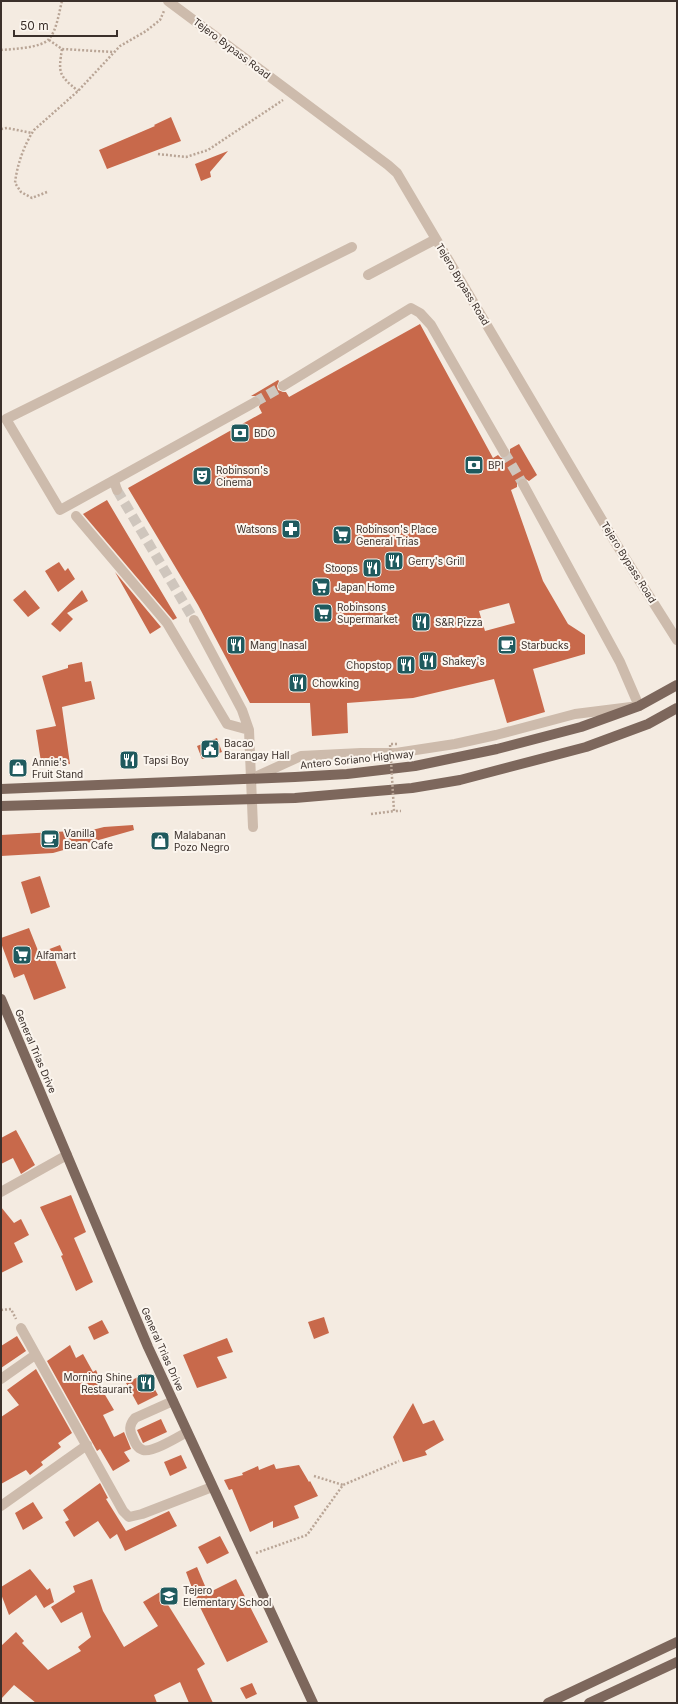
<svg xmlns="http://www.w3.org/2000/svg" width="678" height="1704" font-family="Inter,sans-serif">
<rect width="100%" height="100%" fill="#f4ebe1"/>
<path fill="#c8694b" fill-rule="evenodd" d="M171,117L181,141L107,169L99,150L155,126L154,125Z
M228,151L210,172L211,177L201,181L195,164Z
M420,324L493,458L498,455L501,458H507L510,455V449L519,444L537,475L529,481L524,478L520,479L517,483V487L511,490L543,581L568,624L585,635V654L533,669L545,712L507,723L494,679L413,698L347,703L348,733L312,736L310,703H250L198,605L128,488L262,413L259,407L261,402L260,399L258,396H251L278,380L279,381L277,386L278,390L283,392H286L289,397ZM509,603L515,623L485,631L479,611Z
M107,500L177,618L173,620L83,514Z
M59,562L65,571L68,568L75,579L58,592L45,571Z
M115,572L161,627L150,634Z
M25,590L40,608L28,617L13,600Z
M82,590L88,601L67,613L73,619L60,632L51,624Z
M82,662L85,682L91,681L95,699L62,707L70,764L42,768L36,730L56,726L42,676L68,668V665Z
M217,738L222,752L202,759L197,746Z
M133,825L134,830L53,853L1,856V835L72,831V835L104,827Z
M40,876L50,907L31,914L21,882Z
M29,928L39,953L60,945L65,957L55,960L66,988L34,1000L24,974L14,978L1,943V938Z
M16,1130L35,1165L21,1174L13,1158L1,1164V1138Z
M71,1195L86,1232L74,1238L93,1282L76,1291L61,1256L63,1255L40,1207Z
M1,1207L14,1223L21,1219L29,1235L14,1243L23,1262L1,1273Z
M324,1317L329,1333L314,1339L308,1322Z
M102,1320L109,1333L94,1340L88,1327Z
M17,1336L26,1351L1,1368V1346Z
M227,1338L233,1352L217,1357L227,1378L197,1388L183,1355Z
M70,1345L76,1358L83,1354L93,1372L96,1370L101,1381L98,1383L114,1410L103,1415L114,1437L124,1432L131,1449L124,1452L130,1461L113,1471L100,1449L97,1451L47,1361Z
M36,1369L72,1433L58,1443L61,1447L41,1462L43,1465L30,1475L26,1470L1,1484V1417L19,1405L7,1390Z
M146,1373L158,1395L138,1405L126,1383Z
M413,1403L423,1424L434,1420L444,1440L425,1451L427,1455L403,1462L393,1437Z
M161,1419L167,1432L143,1443L137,1430Z
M181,1455L187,1468L170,1476L164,1462Z
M274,1464L276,1469L299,1465L309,1482L310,1481L318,1496L294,1506L299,1518L273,1528V1521L250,1532L232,1489L229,1490L224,1480L243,1475L242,1473L258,1466L259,1470Z
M100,1483L108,1498L106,1499L126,1531L169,1511L177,1526L125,1551L117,1534L110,1539L98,1521L74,1537L65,1522L69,1520L63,1510Z
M33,1502L43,1518L23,1530L15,1513Z
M220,1536L229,1553L207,1564L198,1547Z
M197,1567L208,1593L236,1579L268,1642L227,1662L196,1599L186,1572Z
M30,1569L47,1590L50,1588L54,1602L44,1608L36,1595L9,1615L1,1594V1587Z
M92,1579L103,1611L124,1647L158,1626L143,1602L160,1592L205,1664L197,1669L213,1703H189L180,1682L154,1695L157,1703H36L14,1685L1,1699V1646L16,1632L24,1641L22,1643L48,1670L81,1651L78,1647L91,1637L82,1612L61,1623L51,1607L75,1592L73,1586Z
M252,1683L257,1694L246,1699L240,1688Z"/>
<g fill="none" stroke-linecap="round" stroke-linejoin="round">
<path stroke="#cfc6bd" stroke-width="10" stroke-dasharray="10 5" stroke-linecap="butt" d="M255,402L283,386
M504,452L523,484
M117,490L194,620"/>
<path stroke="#b9a596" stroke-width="2.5" stroke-dasharray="2 2" stroke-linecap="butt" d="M49,40L62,49L113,52
M62,49C58,74 59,75 78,91
M1,50C12,49 42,48 49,39C57,30 59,12 62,1
M1,129L7,128L32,133
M158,154L186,157L208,150L283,100
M47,192L32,198L21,192L15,183C17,165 24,145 34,130L78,91L120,46L146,31L160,20L164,11
M371,814L394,811
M1,1310L11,1309L16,1319
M314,1476L343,1485
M256,1553L307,1535L343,1485L399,1461"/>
<path stroke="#cdbbac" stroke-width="10" d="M168,1L388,165L397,173L615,542L677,640
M368,275L436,239
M283,386L411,308L420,313L431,325L504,452
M255,402L60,510L6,419L352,247
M114,481L117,490
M76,516L167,623L227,724L249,730
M194,620L242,710L249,730L253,827
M251,779L301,756L361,753H396L455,744L496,735L575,714L639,706L620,662L523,484
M1,1192L67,1155
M21,1328L123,1511L129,1517L142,1514L212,1487
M1,1379L35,1355
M173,1401L135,1418C129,1425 129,1430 133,1438C135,1443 137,1448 143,1450C152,1453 178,1437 187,1432
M1,1506L87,1445"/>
<path stroke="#7d675c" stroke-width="10" d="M1,789L295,777L347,774L415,766L497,749L581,727L639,706L677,685
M1,806L295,798L412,788L460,780L586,747L648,724L677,708
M1,999L148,1347L313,1703
M548,1703L677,1642
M589,1703L677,1662"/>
<path stroke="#b9a596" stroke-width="2.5" stroke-dasharray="2 2" stroke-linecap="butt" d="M397,744H390L394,811H401"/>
</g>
<defs>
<symbol id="bank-square" viewBox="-11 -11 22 22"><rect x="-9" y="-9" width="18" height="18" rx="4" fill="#1f5a5e" stroke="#fbf5ee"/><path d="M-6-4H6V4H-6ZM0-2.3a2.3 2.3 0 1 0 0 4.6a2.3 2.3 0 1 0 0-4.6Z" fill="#fff"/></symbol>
<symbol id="theatre-square" viewBox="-11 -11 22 22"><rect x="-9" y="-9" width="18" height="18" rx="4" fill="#1f5a5e" stroke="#fbf5ee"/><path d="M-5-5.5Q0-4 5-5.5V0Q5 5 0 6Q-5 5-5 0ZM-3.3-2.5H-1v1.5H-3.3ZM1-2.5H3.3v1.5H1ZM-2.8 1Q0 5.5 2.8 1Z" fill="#fff"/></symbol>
<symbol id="pharmacy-square" viewBox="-11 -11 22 22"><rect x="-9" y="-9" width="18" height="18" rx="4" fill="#1f5a5e" stroke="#fbf5ee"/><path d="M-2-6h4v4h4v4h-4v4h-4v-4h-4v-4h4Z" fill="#fff"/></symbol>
<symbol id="supermarket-square" viewBox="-11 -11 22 22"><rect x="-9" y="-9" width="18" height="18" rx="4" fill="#1f5a5e" stroke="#fbf5ee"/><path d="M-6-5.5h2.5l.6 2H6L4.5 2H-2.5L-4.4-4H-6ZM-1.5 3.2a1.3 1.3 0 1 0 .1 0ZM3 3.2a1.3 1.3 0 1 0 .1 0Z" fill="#fff"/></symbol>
<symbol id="restaurant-square" viewBox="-11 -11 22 22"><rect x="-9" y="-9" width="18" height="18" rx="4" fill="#1f5a5e" stroke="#fbf5ee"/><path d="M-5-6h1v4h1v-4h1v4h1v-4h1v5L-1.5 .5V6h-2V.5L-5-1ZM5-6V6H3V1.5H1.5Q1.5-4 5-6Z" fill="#fff"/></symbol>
<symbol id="cafe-square" viewBox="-11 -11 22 22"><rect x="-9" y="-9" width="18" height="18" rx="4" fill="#1f5a5e" stroke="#fbf5ee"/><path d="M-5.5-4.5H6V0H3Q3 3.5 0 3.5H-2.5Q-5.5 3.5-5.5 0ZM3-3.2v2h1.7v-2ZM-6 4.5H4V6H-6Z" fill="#fff"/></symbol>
<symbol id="civic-square" viewBox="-11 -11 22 22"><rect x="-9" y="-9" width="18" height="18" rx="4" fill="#1f5a5e" stroke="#fbf5ee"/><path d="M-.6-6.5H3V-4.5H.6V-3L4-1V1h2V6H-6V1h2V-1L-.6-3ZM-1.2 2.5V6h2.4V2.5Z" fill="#fff"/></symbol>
<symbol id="shop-square" viewBox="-11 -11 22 22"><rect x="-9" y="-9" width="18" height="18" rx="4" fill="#1f5a5e" stroke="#fbf5ee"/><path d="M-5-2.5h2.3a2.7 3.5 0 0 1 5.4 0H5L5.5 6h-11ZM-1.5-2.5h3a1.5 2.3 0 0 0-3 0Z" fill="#fff"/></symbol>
<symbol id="school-square" viewBox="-11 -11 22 22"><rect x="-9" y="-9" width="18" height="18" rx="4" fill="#1f5a5e" stroke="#fbf5ee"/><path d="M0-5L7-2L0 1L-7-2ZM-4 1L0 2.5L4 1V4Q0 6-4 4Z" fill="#fff"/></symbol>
</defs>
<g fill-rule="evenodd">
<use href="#bank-square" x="229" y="422" width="22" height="22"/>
<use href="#bank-square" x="463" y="454" width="22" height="22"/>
<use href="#theatre-square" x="191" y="465" width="22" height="22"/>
<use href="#pharmacy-square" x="280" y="518" width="22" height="22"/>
<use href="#supermarket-square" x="331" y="524" width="22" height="22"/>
<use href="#restaurant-square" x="383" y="550" width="22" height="22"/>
<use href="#restaurant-square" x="361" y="557" width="22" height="22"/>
<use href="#supermarket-square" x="310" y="576" width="22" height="22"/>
<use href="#supermarket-square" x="312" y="602" width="22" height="22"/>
<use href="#restaurant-square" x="410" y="611" width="22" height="22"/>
<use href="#restaurant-square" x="225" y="634" width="22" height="22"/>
<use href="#cafe-square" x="496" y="634" width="22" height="22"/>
<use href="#restaurant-square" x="417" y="650" width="22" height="22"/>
<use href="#restaurant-square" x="395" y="654" width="22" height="22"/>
<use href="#restaurant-square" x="287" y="672" width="22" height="22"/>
<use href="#civic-square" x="199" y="738" width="22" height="22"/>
<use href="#restaurant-square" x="118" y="749" width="22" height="22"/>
<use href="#shop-square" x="7" y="757" width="22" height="22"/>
<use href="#cafe-square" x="39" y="828" width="22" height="22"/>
<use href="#shop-square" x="149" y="830" width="22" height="22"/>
<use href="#supermarket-square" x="11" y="944" width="22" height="22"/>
<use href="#restaurant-square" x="135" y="1372" width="22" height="22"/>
<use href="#school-square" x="158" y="1585" width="22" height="22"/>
</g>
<g text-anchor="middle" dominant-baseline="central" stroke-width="4" stroke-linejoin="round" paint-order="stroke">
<g font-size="10" fill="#3b302b" stroke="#fbf5ee">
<text transform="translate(232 48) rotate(37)">Tejero Bypass Road</text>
<text transform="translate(463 284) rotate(59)">Tejero Bypass Road</text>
<text transform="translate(629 562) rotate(58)">Tejero Bypass Road</text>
<text transform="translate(357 759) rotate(-6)">Antero Soriano Highway</text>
<text transform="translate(36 1051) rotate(67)">General Trias Drive</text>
<text transform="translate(163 1349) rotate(66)">General Trias Drive</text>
</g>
<g font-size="10" fill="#3b302b" stroke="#fbf5ee" text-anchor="start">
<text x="254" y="433">BDO</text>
<text x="488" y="465">BPI</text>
<text x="216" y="470">Robinson's<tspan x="216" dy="12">Cinema</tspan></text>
<text x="277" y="529" text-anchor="end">Watsons</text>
<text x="356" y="529">Robinson's Place<tspan x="356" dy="12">General Trias</tspan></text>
<text x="408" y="561">Gerry's Grill</text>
<text x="358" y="568" text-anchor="end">Stoops</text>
<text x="335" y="587">Japan Home</text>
<text x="337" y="607">Robinsons<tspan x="337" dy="12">Supermarket</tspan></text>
<text x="435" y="622">S&amp;R Pizza</text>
<text x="250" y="645">Mang Inasal</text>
<text x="521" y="645">Starbucks</text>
<text x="442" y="661">Shakey's</text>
<text x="392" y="665" text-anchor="end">Chopstop</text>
<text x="312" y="683">Chowking</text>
<text x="224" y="743">Bacao<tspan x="224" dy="12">Barangay Hall</tspan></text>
<text x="143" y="760">Tapsi Boy</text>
<text x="32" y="762">Annie's<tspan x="32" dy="12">Fruit Stand</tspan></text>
<text x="64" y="833">Vanilla<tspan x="64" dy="12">Bean Cafe</tspan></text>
<text x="174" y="835">Malabanan<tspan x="174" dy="12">Pozo Negro</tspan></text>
<text x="36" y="955">Alfamart</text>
<text x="132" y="1377" text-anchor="end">Morning Shine<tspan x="132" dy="12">Restaurant</tspan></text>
<text x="183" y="1590">Tejero<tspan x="183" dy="12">Elementary School</tspan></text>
</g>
</g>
<rect width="678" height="1704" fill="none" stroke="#3b302b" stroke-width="4"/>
<path d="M14 30v6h103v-6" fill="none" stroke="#3b302b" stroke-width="2"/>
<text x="20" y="30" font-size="12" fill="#3b302b" stroke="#fbf5ee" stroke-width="3" paint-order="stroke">50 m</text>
</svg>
